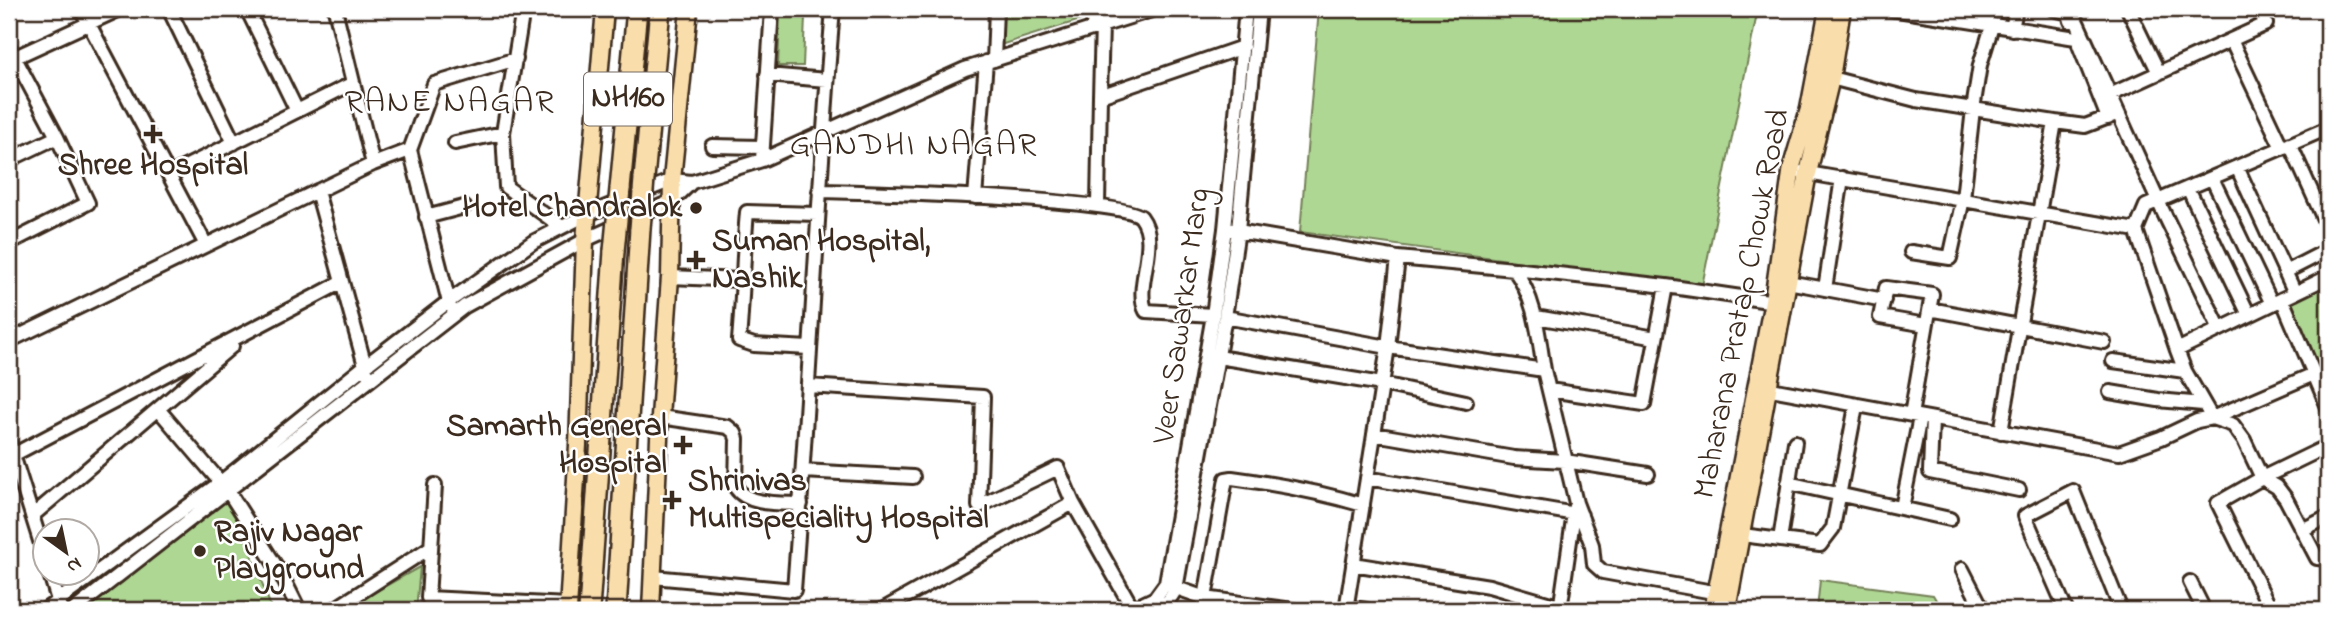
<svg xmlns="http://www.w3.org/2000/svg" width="2337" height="619" font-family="'Indie Flower',sans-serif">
<rect width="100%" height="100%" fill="#fff"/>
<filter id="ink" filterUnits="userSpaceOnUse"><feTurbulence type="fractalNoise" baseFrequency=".0143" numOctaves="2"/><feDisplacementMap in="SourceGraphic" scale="14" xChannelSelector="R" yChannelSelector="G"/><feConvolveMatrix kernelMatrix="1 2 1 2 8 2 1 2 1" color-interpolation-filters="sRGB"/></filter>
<g filter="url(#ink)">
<path fill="#aed793" stroke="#748058" stroke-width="2" d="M1002,9H1087V18L1000,45Z
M1319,9H1758L1702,286L1300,232Z
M780,16L805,17L803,66H778Z
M2328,283V402L2288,303Z
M228,491L272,610H74Z
M420,567L416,610H343Z
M1820,580L1933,595L1942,610H1817Z"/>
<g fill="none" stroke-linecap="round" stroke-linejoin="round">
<defs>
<path id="minor" d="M81,9L206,245
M169,9L234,143
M247,9L297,111
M335,9L373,164
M523,9L503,133L506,187L562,227
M1891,9L2076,38
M2054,9L2069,13L2071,21
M2071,9L2158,201L2220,329
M2128,9L2159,73
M1093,28L1094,9
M2012,29L2016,9
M2231,40L2282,148
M2079,45L2108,118
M9,47L57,137L88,203L9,243
M9,60L120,9
M994,60L996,9
M767,75L827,80
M1831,78L1916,100L2055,122L2001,432
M2110,95L2266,24L2258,9
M1100,96L1102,25
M2055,122L2085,126L2114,115
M455,143L503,133
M2290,144L2328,228
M712,146L762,147
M9,160L57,137
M762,160L772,9
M2237,167L2295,293
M1802,172L2136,230L2177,350L2328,277
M169,175L353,83
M2212,178L2272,304
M2188,188L2249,315
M317,191L367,373
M819,191C860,192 1126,198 1141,217C1161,243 1133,286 1146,311L1213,315
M975,197L986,62
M1098,205L1100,96L1243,47
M426,217L464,207
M1232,230L1398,258L1388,347L1346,610
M2136,230L2146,206L2328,128
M1911,252L1950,258L1963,199L1973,109L1980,65L1992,26
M1398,258L1514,269C1536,300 1538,333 1544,370
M1514,269L1666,286L1782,303
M2285,272L2328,250
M670,277L741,280
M1788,282L1884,300
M1825,289L1842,178
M2282,299L2328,407
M450,306L410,150L434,84L516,59
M1930,309L2104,342
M1225,317L1388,347L1544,370L1576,503L1592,545L1594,564L1603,572L1724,594
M1536,317L1656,338
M9,341L373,164L410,150
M809,348L754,345L739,340C743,297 743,255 747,212L818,214
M1218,357L1382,384L1466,402
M2113,361L2185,371
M808,386L983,397L979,506L1058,468L1073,503
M1760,387L2119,453L2161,438L2197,421L2212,418L2185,371L2177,350
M1549,390L1644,404L1666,286
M2110,392L2158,400L2203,404
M158,409L228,491L281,574L299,610
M1911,415L1932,294L1886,288L1880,317L1926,325
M660,417L728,427L735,433L737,439L736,488C748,506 782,503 801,504
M2212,418L2233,425L2244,440L2262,478L2218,503L2271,610
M2212,418L2314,374
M1932,419L1930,472L2019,490
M1374,434L1514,458L1565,461L1648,474
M9,442L46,560
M13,455L342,282
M803,471L913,477
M1367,478L1581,515
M2262,478L2277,487L2286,499L2317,558L2328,559
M2262,478L2328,446
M1788,483L1950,519
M435,485L428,598L568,605
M1902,508L1920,417
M32,516L232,346
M2302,530L2328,517
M1742,535L1820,545L1833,528L1856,406
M1780,540L1795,442
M1353,564L1489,586L1561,607
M1962,569L1983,610
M50,574L61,610
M653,577L794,590C809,397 817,202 833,9
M2190,582L2204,610
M1171,586L1205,598L1203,610
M1346,607L1366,610
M45,610L221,482L365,366L448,302L533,242L586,215L672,180L692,182L762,160L965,69L1155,9
M74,610L465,306L585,240L672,201L692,182
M333,610L431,547
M882,610L1073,503L1133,609
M1130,610L1155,598L1166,583L1213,315L1225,229L1246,9
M1158,610L1169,600L1176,589L1225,317L1238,230L1259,9
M1293,610L1205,598L1226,479L1232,478C1277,484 1320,492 1363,505
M1560,610L1575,506
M2066,610L2025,516L2073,491L2121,610"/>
<path id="major" d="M568,610L578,445L585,240L605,9
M651,610L660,417L670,277L672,180L689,9
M1713,610L1773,301L1792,166L1809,109L1828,9
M1727,610L1808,173L1831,78L1842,9"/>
<path id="highway" d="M644,179L660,9
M620,189L637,9
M589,610L614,251
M616,610L640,229"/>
</defs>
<use href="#minor" stroke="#3b2a1e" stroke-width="18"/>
<use href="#major" stroke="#3b2a1e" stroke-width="21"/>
<use href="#highway" stroke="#3b2a1e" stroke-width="24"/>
<use href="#minor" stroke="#fff" stroke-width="12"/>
<use href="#major" stroke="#f9ddab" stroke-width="16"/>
<use href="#highway" stroke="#f9ddab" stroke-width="19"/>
<defs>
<path id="highway-bridge" d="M640,229L644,179
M614,251L620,189"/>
</defs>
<use href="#highway-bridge" stroke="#3b2a1e" stroke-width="24" stroke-linecap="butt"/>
<use href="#highway-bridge" stroke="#f9ddab" stroke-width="19"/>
</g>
</g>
<g fill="#3b2a1e" stroke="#fff" stroke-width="2.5">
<path d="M149.5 123.5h7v7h7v7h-7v7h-7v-7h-7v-7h7z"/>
<circle cx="696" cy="208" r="7"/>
<path d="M692.5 249.5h7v7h7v7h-7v7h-7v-7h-7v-7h7z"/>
<path d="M679.5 434.5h7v7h7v7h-7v7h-7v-7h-7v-7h7z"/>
<path d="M668.5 489.5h7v7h7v7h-7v7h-7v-7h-7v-7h7z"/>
<circle cx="200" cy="551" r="7"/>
</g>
<g text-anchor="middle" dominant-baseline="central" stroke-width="5" stroke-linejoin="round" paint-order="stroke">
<rect fill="#fff" stroke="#766a62" stroke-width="2" x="584" y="72.5" width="88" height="53" rx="5"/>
<g font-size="30" font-weight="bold" fill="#3b2a1e">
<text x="628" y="99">NH160</text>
</g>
<g font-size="32" font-weight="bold" fill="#3b2a1e" stroke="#fff" text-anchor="start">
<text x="153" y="166" text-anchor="middle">Shree Hospital</text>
<text x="682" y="208" text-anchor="end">Hotel Chandralok</text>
<text x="712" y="242">Suman Hospital,<tspan x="712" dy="37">Nashik</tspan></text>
<text x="667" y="427" text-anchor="end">Samarth General<tspan x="667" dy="37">Hospital</tspan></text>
<text x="688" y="482">Shrinivas<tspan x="688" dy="37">Multispeciality Hospital</tspan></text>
<text x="214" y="533">Rajiv Nagar<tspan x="214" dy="37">Playground</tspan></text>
</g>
<g font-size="32" fill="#3b2a1e" stroke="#fff">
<text transform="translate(1743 304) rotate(-79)">Maharana Pratap Chowk Road</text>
<text transform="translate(1183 316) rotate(-82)">Veer Sawarkar Marg</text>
</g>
<g font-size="33" letter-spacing="2" fill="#3b2a1e" stroke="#fff">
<text x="450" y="103">RANE NAGAR</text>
<text x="914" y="146">GANDHI NAGAR</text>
</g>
</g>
<rect width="2337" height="619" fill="none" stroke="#fff" stroke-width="35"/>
<rect x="18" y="18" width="2302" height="584" fill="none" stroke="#3b2a1e" stroke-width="2.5" filter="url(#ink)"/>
<g transform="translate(66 552) rotate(147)"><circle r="33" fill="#ffffff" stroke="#b1aaa5" stroke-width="2"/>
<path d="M0-5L12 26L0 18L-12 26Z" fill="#3b2a1e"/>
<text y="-10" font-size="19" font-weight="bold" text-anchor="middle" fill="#3b2a1e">N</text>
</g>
</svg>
